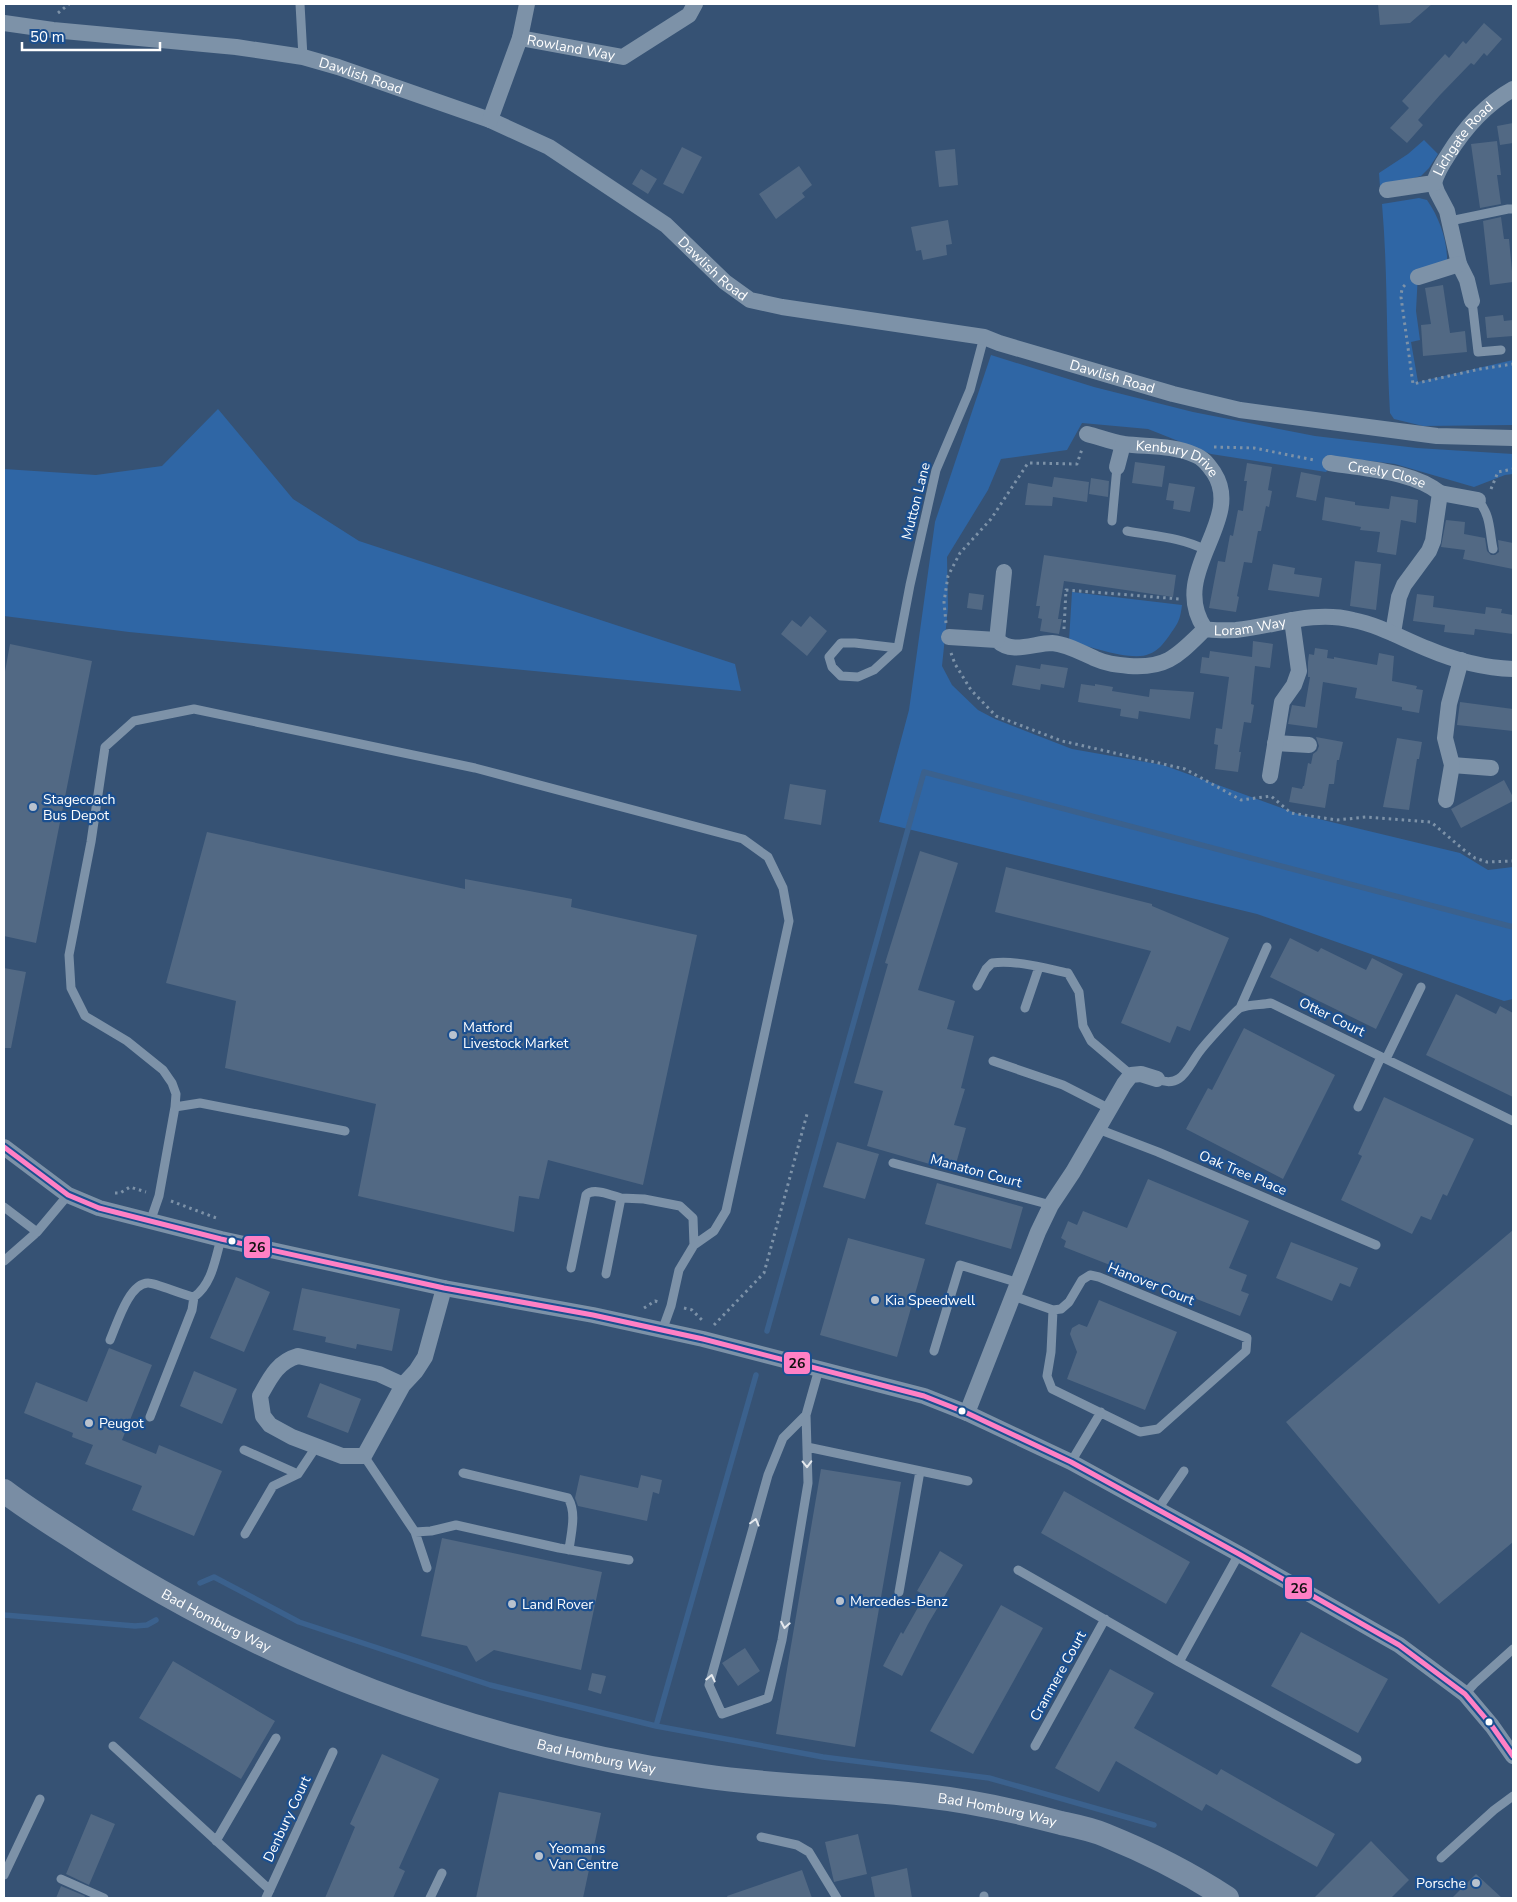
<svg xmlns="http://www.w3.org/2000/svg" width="1517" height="1902" font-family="'Nunito Sans',sans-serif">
<rect width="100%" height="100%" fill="#365274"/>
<path fill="#2f66a5" d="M1424,140L1438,154L1429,168L1421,176L1380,187L1379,173L1408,154Z
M1419,198L1427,200C1439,217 1448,241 1447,263L1418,273L1416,311L1420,340L1411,342L1418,382L1513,360V425L1423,426L1394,419L1390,413C1386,343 1388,273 1382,204Z
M991,355L1094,387L1193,412L1315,436L1417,448L1513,454V474L1505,475L1474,487L1395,464L1338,457L1326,472L1211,454L1148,429L1082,423L1067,450L1001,459L988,490L947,557L948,608L942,666L952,685L978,710L995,719L1072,749L1163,765L1298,814L1460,853L1488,870L1513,867V999L1504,1001L1257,914L879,822L909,710L935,522Z
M218,409L293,499L359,541L735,664L741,691L129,632L4,616V469L96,475L162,466Z
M1072,592L1182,605C1180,621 1178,623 1169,636C1163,644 1158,651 1149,654C1133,662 1087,646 1069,641Z"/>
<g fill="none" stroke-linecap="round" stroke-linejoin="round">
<path stroke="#3b618d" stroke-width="5.5" d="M767,1331L924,772L1513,927
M200,1583L214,1577L299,1622L490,1685L656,1726L756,1375
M4,1615L135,1626L147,1625L156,1620
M656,1726L823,1757L989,1778L1154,1825"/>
</g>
<path fill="#526984" d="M1378,4H1432L1410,23L1380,25Z
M1484,23L1502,39L1487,56L1484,53L1474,65L1471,63L1440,95L1418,120L1423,125L1407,143L1390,128L1409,108L1402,101L1445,54L1449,58L1463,41L1466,44Z
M1513,123V143L1500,145L1497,126Z
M1497,141L1501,175H1497L1501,204L1480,208L1471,144Z
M682,147L702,157L683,194L663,184Z
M955,149L958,185L939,187L935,151Z
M799,166L812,185L802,193L805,197L776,219L759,194Z
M641,169L657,179L648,194L632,184Z
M1501,217L1504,239H1509L1513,282L1490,285L1483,221Z
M948,220L952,244L946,245L947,255L923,260L921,250L916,251L911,227Z
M1443,285L1450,333L1465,331L1467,352L1423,356L1421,325L1431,324L1425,288Z
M1503,315L1504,321L1513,320V336L1487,338L1485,317Z
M1135,462L1165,466L1162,487L1132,483Z
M1247,463L1272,467L1268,490L1272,491L1269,507L1266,506L1261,531H1258L1252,563L1244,562L1237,596L1239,597L1236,612L1209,608L1218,561L1225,562L1230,535L1233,536L1238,510L1243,511L1247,481H1244Z
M1301,472L1321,476L1316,501L1296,497Z
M1054,477L1089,482L1087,502L1053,497L1052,506L1025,505L1028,483L1052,487Z
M1091,478L1109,481L1108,497L1089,494Z
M1169,483L1195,487L1190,512L1173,509L1174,501L1166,500Z
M1391,496L1418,500L1416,523L1401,520L1396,555L1377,552L1380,532L1360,530L1361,527L1322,520L1325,497L1355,502V505L1389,509Z
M1446,520L1465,522L1464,534L1485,538L1487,551L1491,555H1495L1499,552L1498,540L1513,543V569L1463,559L1465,550L1441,547Z
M1044,555L1176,575L1173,597L1064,581L1058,619H1062L1059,634L1040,631L1042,619L1038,618L1040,606H1036Z
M1355,561L1381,564L1376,610L1350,606Z
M1273,564L1295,568L1294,574L1322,578L1319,597L1268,590Z
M969,593L984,595L982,610L967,608Z
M1417,594L1434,596L1433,607L1485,614L1486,607L1502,609L1501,613L1513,615V634L1475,629L1474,635L1444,632L1445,625L1413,621Z
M810,616L827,631L807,656L781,634L792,620L801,627Z
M1253,641L1273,644L1270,668L1255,666L1251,704L1254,705L1251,723L1244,722L1239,752H1241L1238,772L1215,769L1218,745L1214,744L1216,728L1222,729L1229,677L1200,673L1202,657L1209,658L1210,651L1252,657Z
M10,644L92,661L36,943L4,936V677Z
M1315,648L1328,650L1327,658L1334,659V657L1377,665L1379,653L1394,656L1392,681L1417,686L1416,689L1423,690L1419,713L1402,710V707L1355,698L1357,688L1323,682L1317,728L1288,724L1292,705L1305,707L1310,677H1308V662L1309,654L1314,655Z
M1041,664L1068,668L1064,688L1041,684L1040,690L1012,685L1016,665L1040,669Z
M1081,684L1095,686V684L1113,687L1112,691L1149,697L1150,689L1194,692L1190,719L1139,711L1138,719L1120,716L1121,709L1078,702Z
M1460,702L1513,709V731L1457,725Z
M1316,737L1343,742L1339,760H1337L1334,784H1329L1325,808L1289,802L1292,787L1302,789L1303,786H1304L1308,763L1311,764L1313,754L1317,751L1319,746Z
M1397,738L1422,742L1419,759H1417L1409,810L1383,807Z
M1504,780L1513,797V801L1461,828L1451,809Z
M790,784L826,790L821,825L784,819Z
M207,832L465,889V879L572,899L571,907L697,935L643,1185L548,1160L539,1199L519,1196L514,1232L358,1196L376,1104L225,1068L236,1001L166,983Z
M920,851L958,863L918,990L955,1001L947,1029L974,1036L961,1088L965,1089L954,1125L966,1128L954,1171L867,1146L883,1091L854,1083L888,964L885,963Z
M1006,867L1152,904V906L1229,938L1190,1031L1177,1026L1170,1043L1121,1023L1151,951L995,912Z
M1290,938L1318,952L1321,948L1366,970L1372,958L1403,974L1376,1029L1270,977Z
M4,968L26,972L11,1048H4Z
M1456,994L1496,1014L1500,1006L1513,1013V1097L1426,1055Z
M1244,1028L1335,1075L1283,1179L1186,1129L1208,1088L1212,1090Z
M1384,1097L1474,1139L1447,1196L1443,1194L1431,1220L1421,1216L1412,1234L1341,1200L1362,1156L1358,1154Z
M837,1142L879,1154L865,1199L823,1187Z
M1148,1179L1249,1221L1229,1268L1247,1275L1241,1291L1249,1294L1240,1316L1064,1247L1066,1241L1061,1238L1068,1221L1077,1225L1083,1211L1127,1228Z
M937,1183L1023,1207L1011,1249L925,1224Z
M1513,1230V1542L1439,1604L1286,1422Z
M848,1238L925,1259L897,1357L820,1335Z
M1291,1242L1358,1268L1350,1287L1340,1283L1332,1301L1276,1278Z
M236,1277L270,1292L244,1352L210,1338Z
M302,1288L400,1309L392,1351L357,1344L356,1349L325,1342L326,1337L293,1330Z
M1099,1300L1177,1332L1145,1410L1067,1379L1077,1352L1070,1334L1072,1328L1079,1324L1087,1327Z
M109,1348L152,1365L122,1440L156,1454L159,1445L222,1471L194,1536L132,1510L142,1486L85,1464L93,1445L72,1437L73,1433L24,1413L36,1382L87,1402Z
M194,1371L237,1389L222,1424L180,1406Z
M320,1383L361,1399L348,1433L307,1417Z
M821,1469L901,1482L855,1747L776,1734Z
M580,1475L638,1488L641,1475L662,1480L659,1494L653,1492L647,1521L578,1506L575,1498Z
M1064,1491L1190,1562L1166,1604L1041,1533Z
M442,1538L602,1572L581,1670L494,1650L476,1662L467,1646L421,1636Z
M940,1551L963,1565L928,1624L902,1676L883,1666L901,1632L903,1634L925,1595L917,1591Z
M1001,1605L1043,1628L973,1754L930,1731Z
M1301,1632L1388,1679L1358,1733L1271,1686Z
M745,1648L760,1671L738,1686L722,1663Z
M173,1661L275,1721L241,1779L139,1718Z
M1110,1669L1154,1693L1134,1728L1217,1775L1221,1769L1335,1834L1317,1867L1206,1804L1202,1811L1116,1761L1099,1792L1055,1768Z
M592,1673L606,1676L601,1694L588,1690Z
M382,1754L439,1779L399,1868L405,1871L393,1898H325L355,1827L350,1824Z
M499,1792L601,1813L583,1898H476Z
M91,1814L115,1824L89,1885L66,1874Z
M858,1834L867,1874L834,1882L825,1842Z
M1371,1841L1409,1880L1391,1898H1314Z
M907,1868L912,1898H875L871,1877Z
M802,1870L812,1898H728L727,1896Z
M1476,1874L1502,1898H1452Z
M61,1886L85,1896L84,1898H56Z"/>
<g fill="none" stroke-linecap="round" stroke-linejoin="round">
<path stroke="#7d92a8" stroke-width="3" stroke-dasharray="2.5 4" stroke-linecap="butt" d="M58,13L69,4
M1405,285L1402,288L1401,297L1413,384L1480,369L1513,364
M1214,447L1254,448L1314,460
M1491,489L1498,472L1513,469
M946,623L944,602L948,576L960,553L991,519L1028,463L1077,464L1082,449
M1064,629L1066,590L1180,599
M951,653L955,664L971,690L996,716L1062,741L1185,769L1241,800L1271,796L1291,813L1317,817L1337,820L1366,817L1431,822L1464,850L1475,858L1487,862L1513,861
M115,1193H120L130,1187L146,1192
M171,1201L219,1219
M644,1308L655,1301L658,1302
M684,1308L692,1310L703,1321
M714,1325L764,1273L807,1114"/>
<path stroke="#7d92a8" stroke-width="9" d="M300,4L303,57
M1450,221L1508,209H1513
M1472,301L1478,352L1501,350
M1478,500C1491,516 1489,529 1493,549
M1112,521L1117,467
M1127,531C1154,536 1181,537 1206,550
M898,648L855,643H841L829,657L832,667L841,676L858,677L874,670L898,648L910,585L936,470L970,390L984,337
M977,986L986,969L992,963C1017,960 1044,968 1068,973L1079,992L1083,1026L1091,1041L1131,1075
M1025,1008L1039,967
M1240,1008L1267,947
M1386,1059L1421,987
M993,1061L1063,1085L1110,1109
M1157,1079C1182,1090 1188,1066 1200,1051C1205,1044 1235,1011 1240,1008C1248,1004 1262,1005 1271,1003L1513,1121
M175,1107L200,1103L345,1131
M1358,1107L1381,1057
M1098,1129L1158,1152L1376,1245
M893,1163L1051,1205
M4,1207L37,1232L68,1195
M150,1222L159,1196L175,1107L176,1094L172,1083L163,1070L127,1041L85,1016L71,988L69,955L91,842L105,747L134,721L194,709L475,768L743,839L768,857L783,888L789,921L726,1211L714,1231L694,1245L679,1270L671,1306L662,1331
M4,1261L37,1232
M571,1268L586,1195C593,1187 611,1195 621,1198
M606,1274L621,1198L644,1199L680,1206L693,1218L694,1245
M1013,1296L1053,1310L1061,1309L1069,1302L1082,1280L1090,1275L1099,1277L1247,1338L1246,1351L1158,1429L1140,1432L1052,1389L1047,1376L1051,1352L1053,1310
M110,1340C117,1324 129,1283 148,1283C156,1283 183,1295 194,1297C212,1284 215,1260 221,1239
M934,1351L960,1265L1019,1283
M806,1415L783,1438L768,1475L709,1685L722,1714L768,1698L782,1640L808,1483L806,1415L819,1369
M150,1417L192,1310L194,1297
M807,1447L968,1481
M244,1450L298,1474
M364,1456L415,1532L427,1568
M1071,1462L1101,1412
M463,1473L568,1498C577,1513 571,1533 569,1550
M1158,1509L1184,1471
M415,1532L431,1531L456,1525L559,1548L629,1560
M245,1534L273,1486L298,1474L316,1447
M1239,1554L1179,1662L1357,1759
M1018,1570L1179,1662
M899,1592L920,1471
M1465,1694L1474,1684L1513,1649
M113,1746L270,1890
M1035,1746L1105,1619
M761,1837L797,1845L809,1852L837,1898
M216,1841L276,1738
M1441,1858L1494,1810L1513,1796
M4,1875L40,1799
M61,1879L104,1898
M984,1896V1898
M266,1898L333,1752
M430,1898L442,1873"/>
<g stroke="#7d92a8" stroke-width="16">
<path id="s1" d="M4,23L53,30L236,47L303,57L338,67L490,120L549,147L666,225L725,282L750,300L782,307L984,337L999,343L1173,394L1240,410L1437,436L1513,438"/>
<path id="s2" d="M520,38L623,57L689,15L695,4"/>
<path d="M490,120L520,38L527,4"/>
<path d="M1434,183L1437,192L1447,211L1459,264L1467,280L1472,301"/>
<path id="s3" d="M1387,190L1434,183C1437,172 1442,164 1448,155C1465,127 1485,105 1513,89"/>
<path d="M1418,277L1459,264"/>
<path id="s4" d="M1087,434C1099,437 1111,442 1124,444C1147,447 1173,445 1195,455C1204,458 1209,466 1214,473C1245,521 1167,573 1205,629"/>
<path id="s5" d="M1330,463C1365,469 1413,471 1440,493L1433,541L1429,551L1404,585L1399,597L1393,633"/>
<path d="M1117,467L1123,444"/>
<path d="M1440,493L1478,500"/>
<path id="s6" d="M949,637L997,640C1012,655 1034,643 1052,643C1067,644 1082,653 1096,659C1107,664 1117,665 1129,666C1168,669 1179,654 1205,629C1215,631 1225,630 1236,630C1275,626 1313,610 1353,620C1379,625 1403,639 1428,649C1454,660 1485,668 1513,669"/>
<path d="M997,640L1004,572"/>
<path d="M1275,743L1309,745"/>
<path d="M1452,765L1491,768"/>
<path d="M1270,776L1282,702L1294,685L1299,671L1292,620"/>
<path d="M1446,800L1452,765L1445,738L1449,704L1461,660"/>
<path d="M4,1147L68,1195L99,1208L221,1239L444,1288L593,1315L703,1339L924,1396L967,1413L1071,1462L1239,1554L1399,1645L1465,1694L1492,1726L1513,1756"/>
<path d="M403,1385L379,1374L298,1356C277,1362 270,1378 260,1396L263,1416L270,1425L292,1437L342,1456H364L403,1385L416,1371L425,1357L444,1288"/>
<path d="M967,1413L1038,1232L1051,1205L1073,1172L1124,1084L1131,1075L1141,1074L1157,1079"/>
</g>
<path stroke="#798da4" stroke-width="24" id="s7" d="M4,1491C25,1507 47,1521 69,1535C259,1661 477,1745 703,1776C776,1787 851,1787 925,1796C971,1801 1016,1811 1061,1823C1075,1826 1091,1829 1105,1835C1147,1852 1189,1873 1227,1898"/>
<defs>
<path id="bus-1" d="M4,1147L68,1195L99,1208L221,1239L444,1288L593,1315L703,1339L924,1396L967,1413L1071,1462L1239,1554L1399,1645L1465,1694L1492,1726L1513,1756"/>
</defs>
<use href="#bus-1" stroke="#1b4f8f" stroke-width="9"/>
<use href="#bus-1" stroke="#ff80c5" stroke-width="5"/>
</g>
<defs><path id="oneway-chevron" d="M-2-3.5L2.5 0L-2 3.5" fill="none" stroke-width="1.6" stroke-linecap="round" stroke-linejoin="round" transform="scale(1.25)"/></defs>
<g stroke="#e5e9ee">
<use href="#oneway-chevron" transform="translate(807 1464) rotate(89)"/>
<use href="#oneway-chevron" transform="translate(755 1522) rotate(-75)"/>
<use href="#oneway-chevron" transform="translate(785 1625) rotate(100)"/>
<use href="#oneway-chevron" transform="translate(711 1678) rotate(-77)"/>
</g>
<g fill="#b9c2ce" stroke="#1b4f8f" stroke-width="2">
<circle cx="33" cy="807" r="5"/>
<circle cx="453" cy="1035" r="5"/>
<circle cx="875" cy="1300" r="5"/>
<circle cx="89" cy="1423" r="5"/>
<circle cx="840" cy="1601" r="5"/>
<circle cx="512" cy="1604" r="5"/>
<circle cx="539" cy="1856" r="5"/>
<circle cx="1476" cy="1883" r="5"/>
</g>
<g fill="#fff" stroke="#1b4f8f" stroke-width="2">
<circle cx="232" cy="1241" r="4.5"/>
<circle cx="962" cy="1411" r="4.5"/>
<circle cx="1489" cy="1722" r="4.5"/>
</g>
<g text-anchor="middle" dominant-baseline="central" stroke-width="4.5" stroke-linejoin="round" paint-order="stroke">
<g font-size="14" fill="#fff" stroke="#1b4f8f">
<text stroke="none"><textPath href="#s2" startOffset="52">Rowland Way</textPath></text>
<text stroke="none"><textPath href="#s1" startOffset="362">Dawlish Road</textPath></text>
<text stroke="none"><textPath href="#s3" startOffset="101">Lichgate Road</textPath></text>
<text stroke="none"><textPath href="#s1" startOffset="768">Dawlish Road</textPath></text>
<text stroke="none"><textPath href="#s1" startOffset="1188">Dawlish Road</textPath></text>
<text stroke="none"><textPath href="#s4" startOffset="95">Kenbury Drive</textPath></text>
<text stroke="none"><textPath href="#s5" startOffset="58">Creely Close</textPath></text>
<text transform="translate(916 501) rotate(-76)">Mutton Lane</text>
<text stroke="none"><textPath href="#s6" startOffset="320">Loram Way</textPath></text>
<text transform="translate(1332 1017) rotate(26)">Otter Court</text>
<text transform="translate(976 1171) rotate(15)">Manaton Court</text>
<text transform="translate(1243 1173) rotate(23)">Oak Tree Place</text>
<text transform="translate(1151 1284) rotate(22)">Hanover Court</text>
<text stroke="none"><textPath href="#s7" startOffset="249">Bad Homburg Way</textPath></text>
<text transform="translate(1058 1676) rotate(-61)">Cranmere Court</text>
<text stroke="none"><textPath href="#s7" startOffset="654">Bad Homburg Way</textPath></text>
<text stroke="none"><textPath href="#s7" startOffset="1059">Bad Homburg Way</textPath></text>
<text transform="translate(287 1819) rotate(-65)">Denbury Court</text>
</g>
<g font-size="14" fill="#fff" stroke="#1b4f8f" text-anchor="start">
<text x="43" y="799">Stagecoach<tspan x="43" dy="16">Bus Depot</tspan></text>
<text x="463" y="1027">Matford<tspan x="463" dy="16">Livestock Market</tspan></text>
<text x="885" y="1300">Kia Speedwell</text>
<text x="99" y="1423">Peugot</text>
<text x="850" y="1601">Mercedes-Benz</text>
<text x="522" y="1604">Land Rover</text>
<text x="549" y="1848">Yeomans<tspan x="549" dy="16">Van Centre</tspan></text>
<text x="1466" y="1883" text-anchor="end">Porsche</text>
</g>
</g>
<g stroke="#1b4f8f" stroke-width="2">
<rect x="243" y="1235" width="28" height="24" rx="5" fill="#ff80c5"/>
<rect x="783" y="1351" width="28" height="24" rx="5" fill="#ff80c5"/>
<rect x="1284" y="1576" width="29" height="24" rx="5" fill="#ff80c5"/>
</g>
<g font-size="14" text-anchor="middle" font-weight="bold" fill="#111">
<text x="257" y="1252">26</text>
<text x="797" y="1368">26</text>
<text x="1299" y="1593">26</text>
</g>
<rect width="1517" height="1902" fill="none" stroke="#ffffff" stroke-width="10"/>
<path d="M22 42v8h138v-8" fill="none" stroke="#ffffff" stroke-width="2.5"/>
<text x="30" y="42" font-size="15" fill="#ffffff" stroke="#1b4f8f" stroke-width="4" paint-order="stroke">50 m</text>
</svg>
